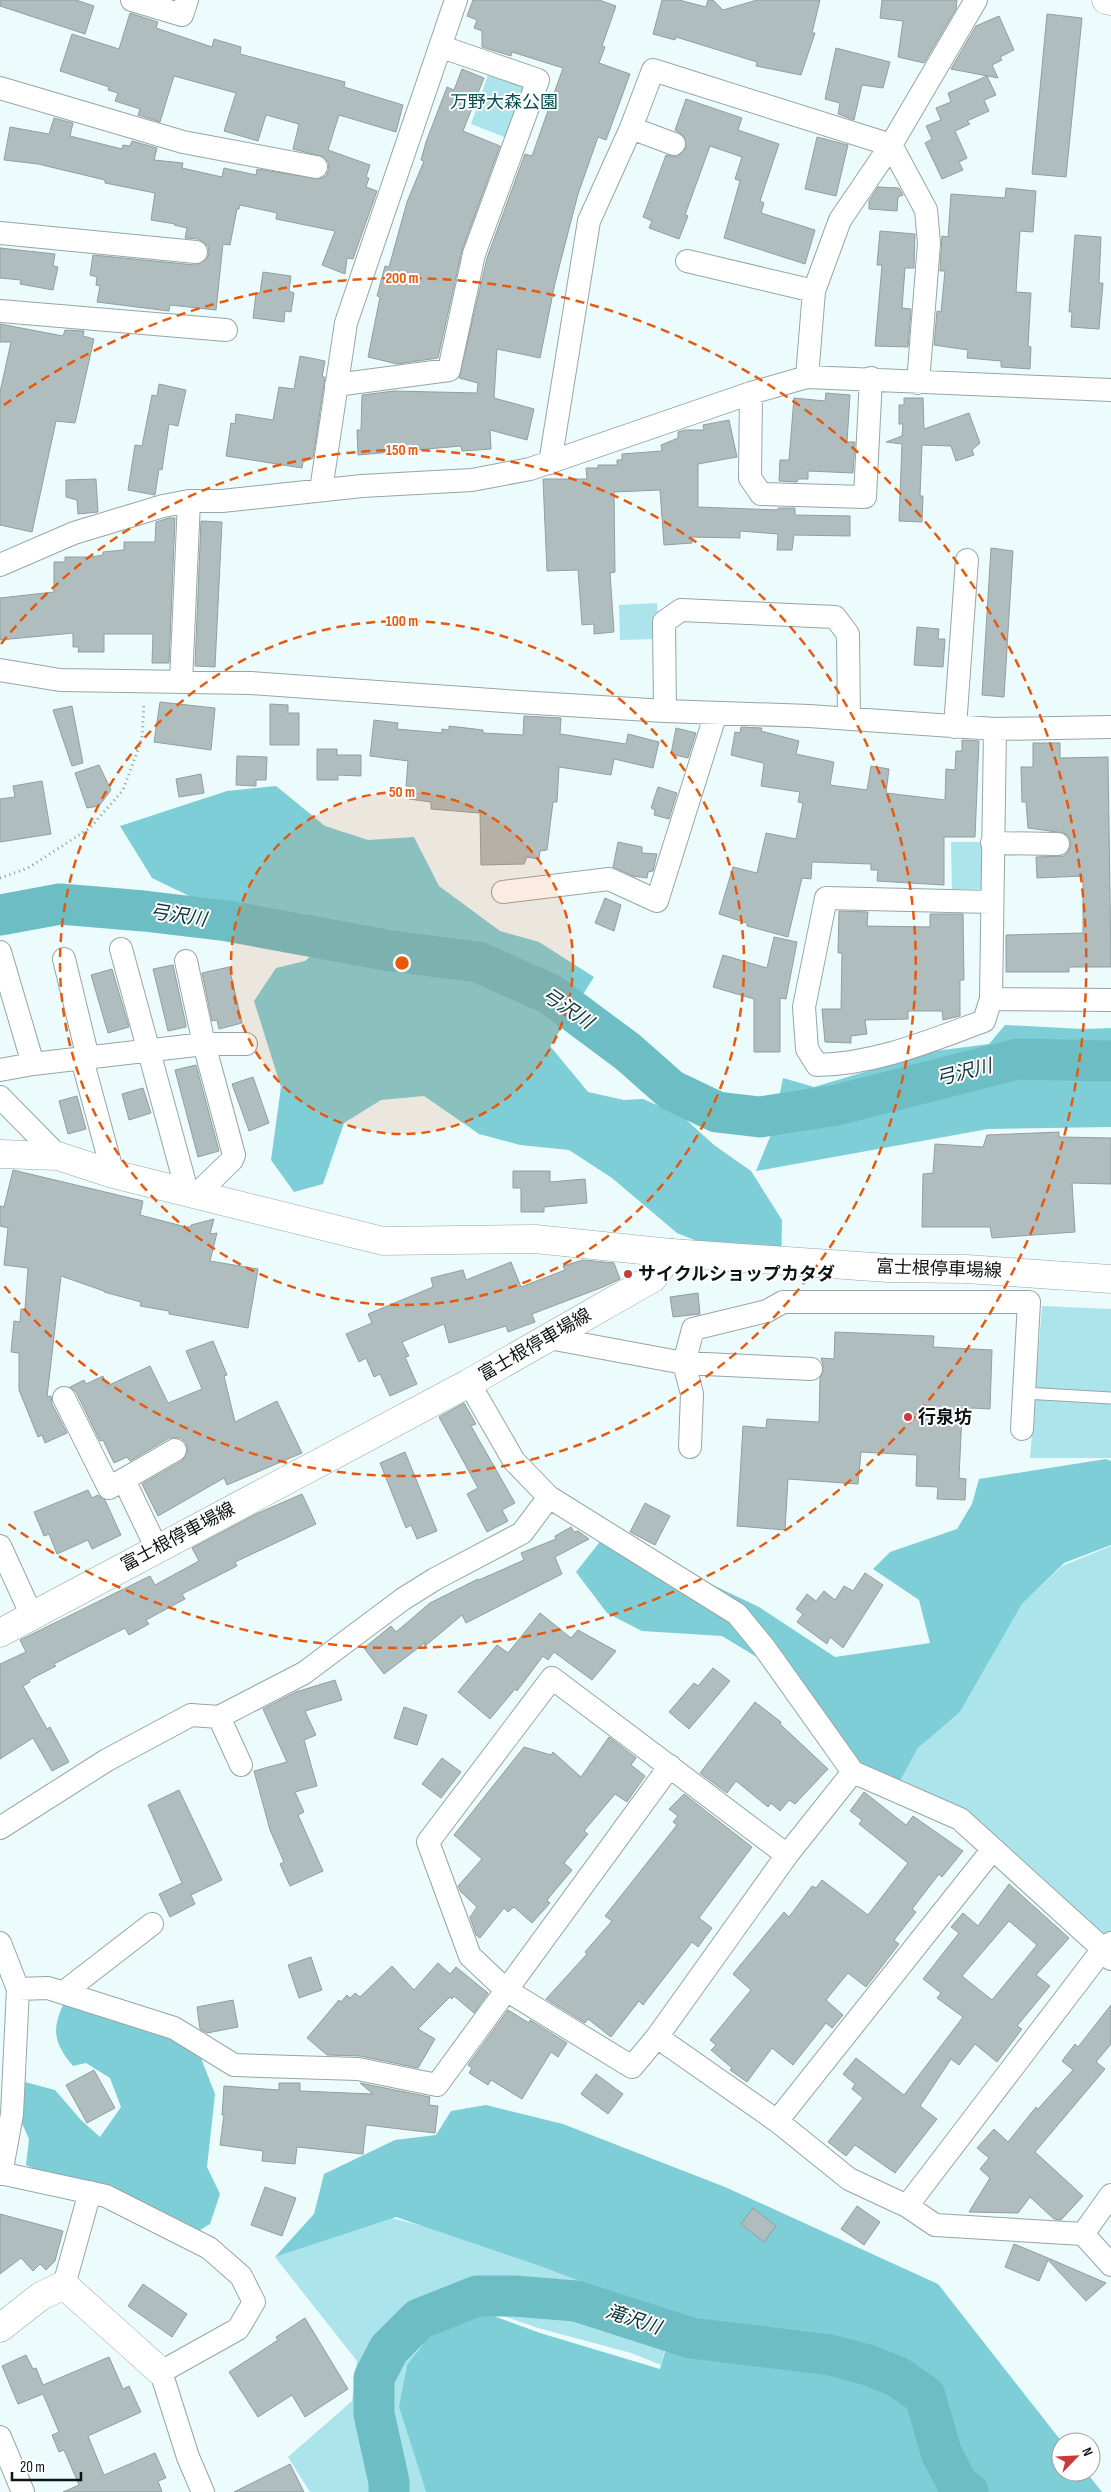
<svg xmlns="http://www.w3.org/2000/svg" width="1111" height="2492" font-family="'Sofia Sans Condensed','Noto Sans JP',sans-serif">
<rect width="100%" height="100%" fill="#ecfbfc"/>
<path fill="#abe4ea" d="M492,63L538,80L517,142L471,124Z
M657,603L659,639L620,640L619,605Z
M951,842H983L984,889H952Z
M1042,1306L1111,1309V1458H1030Z
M1111,1546V1937L1104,1943L993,1849L895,1790L918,1748L960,1712L1022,1604L1062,1566Z
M391,2218L472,2238L673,2316L661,2365L631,2353L538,2328L484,2309L431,2328L406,2369L400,2410L426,2492H310L288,2457L352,2401L357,2361L275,2257Z"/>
<path fill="#7eced7" d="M276,786L325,826L368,840L414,837L439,886L500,931L539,942L594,977L550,1046L588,1092L624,1100L643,1099L682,1116L714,1145L751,1171L782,1220L781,1275L677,1233L612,1178L569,1150L520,1145L479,1134L424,1096L381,1100L344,1123L323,1184L294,1192L271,1160L281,1087L254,1001L276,968L305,961L348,923L249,925L152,878L120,826L227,791Z
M1005,1025L1083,1029L1111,1028V1127L988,1129L756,1171L772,1132L783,1078L814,1087L935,1051L989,1044Z
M1106,1459L1111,1461V1545L1064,1563L1022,1604L960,1712L918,1748L895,1790L858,1760L786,1675L722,1636L642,1631L607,1613L576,1572L606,1534L759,1607L835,1657L930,1643L919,1600L873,1569L890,1552L957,1529L972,1504L979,1479Z
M64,2003L100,2012L197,2048L215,2094L207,2167L220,2194L210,2224L190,2236L56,2180L26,2165L29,2139L17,2112L10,2088L25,2082L55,2090L81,2120L100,2137L121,2107L110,2078L86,2063L73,2066C54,2043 51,2030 64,2003Z
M486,2105L563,2124L725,2187L938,2284L1062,2442L1061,2472H1086L1102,2492H426L399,2407L407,2365L435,2328L480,2311L540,2333L660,2369L675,2317L543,2267L396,2217L275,2257L314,2214L324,2174L395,2140L436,2135L451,2111Z"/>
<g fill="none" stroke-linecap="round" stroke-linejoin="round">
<path stroke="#6dbdc5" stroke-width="41" d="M0,915L60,904L144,911L228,921L391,951L478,962L550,994L628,1052L671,1090L717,1112L760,1117L837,1105L1017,1059L1111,1061
M389,2492V2482L374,2414V2378L389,2349L419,2319L477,2296H514L576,2301L691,2338L830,2355L868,2365L898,2377L925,2396L941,2452L958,2485L968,2492"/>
</g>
<path fill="#afbdbe" stroke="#929fa0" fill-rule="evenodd" d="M0,0H76L94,6L85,34L0,6Z
M473,0H599L616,6L602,46L605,47L599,63L630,74L606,140L598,137L578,194L555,283L540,358L497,349L494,398L534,409L527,440L490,430L491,449L462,451L461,446L358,455L357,430H361L362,395L394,391L477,393L478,383L459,378L487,258L525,154L532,156L563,68L512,52L511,56L482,47V31L474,28L477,20L467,16Z
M662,0H679L706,7L708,0H713L723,10L757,0H820L812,33H815L801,75L756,66L757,62L676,37L675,40L653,34Z
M882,0H957L956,9L924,63L898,57L903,21L880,18Z
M130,13L158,22L156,28L212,47L214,39L241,47L240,54L345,82L344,87L403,105L396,132L339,115L328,150L370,165L366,177L369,178L366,187L377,191L353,259L347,258L345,274L322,265L335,231L276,219L277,213L240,205L239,209H237L230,245L223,244L216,310L170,305L169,311L97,302L100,286L96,285L97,277L90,275L93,255L195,265L207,259L209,253L208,246L198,239L185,238L187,228L174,225L175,224L151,220L155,193L105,183V180L38,164L4,160L10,127L49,134L54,118L73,123L70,136L122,149L123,145L130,146L132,141L157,148L154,160L183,163L182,168L222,177L224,168L256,175L257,169L320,179L326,176L329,169L328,162L324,157L293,149L299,124L266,115L258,141L224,131L236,93L174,76L160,122L138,115L140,109L115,101L118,93L108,90L109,87L60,71L72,34L119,49Z
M1047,14L1082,18L1066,177L1032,174Z
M999,16L1014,50L1000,57L1002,60L992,65L998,78L951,69L976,26Z
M836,48L890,62L883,88L862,85L854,120L838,114L840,103L825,99Z
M462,69L484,78L463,131L500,146L462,250L438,358L397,364L368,357L380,297L377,296L385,266L389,267L407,202L424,161L421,160L426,142L447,87L454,90Z
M987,76L996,95L984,100L989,111L967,121L970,124L955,131L967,158L959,162L963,170L942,179L925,143L932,139L926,126L941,120L936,108L951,102L948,93Z
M686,99L742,118L738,130L779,144L760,201L764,203L761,213L815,230L805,264L724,238L740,181L735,179L742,157L710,146L685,215L688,216L679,239L649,228L652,221L643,217L666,155L677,157L686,148L684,136L675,130Z
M817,137L848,145L836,196L805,189Z
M878,187L899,188L903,195L898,197L897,211L869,209V201Z
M1006,188L1036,191L1033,232L1020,231L1016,292L1031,293L1028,346L1031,347L1030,369L1001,367V361L967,358L968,350L934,345L937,311L941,312L945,271H940L942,236L948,237L951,194L1005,198Z
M880,231L915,234L914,268H905L902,308L911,309L908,347L875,346L882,265H877Z
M1075,235L1101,237L1099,283H1103L1099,329L1071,327L1072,312H1069Z
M0,248L55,254L53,266L58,267L53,290L20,284L21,280L0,278Z
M263,272L291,276L289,291L294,293L291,312L285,311L284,322L253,318L256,293H260Z
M0,324L63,336L65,330L84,331L83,336L94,339L75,423L56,421L32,532L0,525V392L11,342H0Z
M300,356L325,361L322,377H325L313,458L303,462L302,468L226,456L231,423L235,424L236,414L273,420L279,387L294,389Z
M159,384L186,390L178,426L169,424L162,470L159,469L155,495L128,490L135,445L142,446L152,395L157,396Z
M826,393L850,395L847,442H855L853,473L808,471V479H798L797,482L779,481L780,460H789L794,398L825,401Z
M904,398H923L924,429L969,413L980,443L972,450L974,455L956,461L951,446L922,445L920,496H923L922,522L899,521L902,444L886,442L902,436L903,424H899V405H904Z
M729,420L737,457L698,464V507L778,510V508H795V515L850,516V536L794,535L792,550H777L778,534L740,531V538L691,537L692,543L664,545L660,490L614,492L615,572L610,573L614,632L594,634V624L582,625L578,570L547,571L543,479H587L586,468H598V465H617V460H622V454L662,451L661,445L678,438V432L685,430H704L703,425Z
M96,479L98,512L78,514L77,500L66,497V480Z
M169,518H175L169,663H152L153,634H104V652H78L79,647H73V633L0,640V598L54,592V562H65V557H92L103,555V552L124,550V542H155L156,522Z
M201,521L222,522L215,667L195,666Z
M991,548L1013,551L1004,697L982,695Z
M917,627L939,629L938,639H945L943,667L914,665Z
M160,702L215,708L211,750L154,742Z
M270,704L288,705V713H299V745H270Z
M72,706L83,763L72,766L53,710Z
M524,716L561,718L560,734L626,744L628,734L659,742L653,768L614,759L611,775L559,767L557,802H553L547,850L540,851L539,859L527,857L524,864L481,865L480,813L431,809V802L409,799L410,786H406L408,761L370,756L374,720L398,723L397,729L442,733V729L449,730V726L483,730V733L523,735Z
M741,727L762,728L761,731L799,741L796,754L834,762L830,785L867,790L871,766L889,769L886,793L945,800L946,769L955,770L956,751H962V740L979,741L975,837H944V885L877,881L878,870H871V864L812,862L811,879L802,878L788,937L747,926V923L719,914L733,867L757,873L766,833L796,839L803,803L798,802L800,792L761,786L764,764L763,763L731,755L735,732L740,733Z
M676,728L696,733L688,758L671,754Z
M1033,743H1060V758L1108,757L1111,967H1069V972H1006V935L1083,933V876L1037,878L1036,857L1064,856L1069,850L1071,844L1069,837L1064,833L1028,828L1026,802H1022L1021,767H1033Z
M317,749H337V755H361V776L338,775V780H317Z
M237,756L267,757L266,780H256V786L236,785Z
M99,765L111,790L99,806L87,808L75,773Z
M201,774L204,793L179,797L176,779Z
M42,781L51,834L0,842V799L15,797L13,786Z
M658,787L677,793L669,819L654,815L655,810L651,808Z
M618,842L642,847V853L657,854L653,871L648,872L647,878L633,876L613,867Z
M605,898L621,905L614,931L595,923Z
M839,911L868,912L867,926L930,927V914H963L964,980H960V1016L943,1020L942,1011H908V1019L865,1020L867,1034L851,1036V1043L825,1042L822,1009H841L842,953H838Z
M774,937L797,942L786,999L780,998V1052H754V999L713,987L723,955L767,968Z
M173,965L186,1025V1027L168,1031L153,969Z
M229,967L242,1023L219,1029L217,1020L212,1021L202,973Z
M112,969L129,1027L108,1033L91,975Z
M196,1065L219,1151L198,1157L175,1070Z
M253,1077L269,1123L249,1131L232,1084Z
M143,1088L151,1113L129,1120L122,1094Z
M77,1096L86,1129L68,1134L59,1101Z
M1059,1132V1137L1111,1138V1184L1072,1183L1075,1232L992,1238L990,1227H922L923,1174L933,1173L935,1144L983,1147L987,1135Z
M13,1170L143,1201L140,1215L186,1227H191V1225L214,1219L210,1234L217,1233L210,1261L258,1269L248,1328L169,1314V1311L140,1306L141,1302L104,1292V1291L61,1276L47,1397L51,1396L52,1404L67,1433L45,1443L42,1435L38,1437L19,1390V1353L11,1352L14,1321L20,1322L21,1309H25L28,1268L4,1265L8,1228L0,1226V1206L4,1207Z
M513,1171H550V1182L585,1179L587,1203L544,1207V1212H521V1188H513Z
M583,1260L614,1263L620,1279L603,1287L532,1314L535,1322L508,1332L506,1326L449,1343L444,1324L402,1342L409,1356L405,1357L417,1384L390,1396L380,1374L374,1377L366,1358L359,1362L346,1334L372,1323L368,1314L433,1287L431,1278L463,1270L466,1280L511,1262L521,1287L565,1270L563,1266Z
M698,1293L700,1314L673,1317L670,1297Z
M835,1332L934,1336L933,1347L992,1350L990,1409L972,1408V1414H962L959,1478L966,1479L965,1500L937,1499L938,1487L916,1486L917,1455L861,1452L858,1484L788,1479L785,1530L737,1526L743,1426L766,1428L767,1419L819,1422L820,1378L824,1369L821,1358L834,1359Z
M213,1341L227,1375L224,1376L235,1422L277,1401L302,1453L227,1485L224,1478L158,1516L142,1484L182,1461L188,1450L186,1443L181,1438H169L130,1461L127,1457L114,1463L103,1440L100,1441L76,1392L70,1387L84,1380L86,1384L103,1376L107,1386L150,1366L168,1403L202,1389L186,1351Z
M464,1403L476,1424L471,1426L515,1503L502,1510L508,1521L487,1532L467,1494L478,1488L439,1417Z
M405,1452L437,1531L417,1539L411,1525L406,1528L380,1463Z
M88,1490L92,1498L98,1495L105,1500L121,1535L92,1549L88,1540L57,1554L49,1534L44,1536L34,1512Z
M302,1494L316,1524L235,1562L237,1566L182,1594L185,1599L146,1620L149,1624L129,1635L125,1628L54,1664L56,1666L29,1680L30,1682L23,1686L47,1729L50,1727L69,1762L52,1771L33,1738L0,1759V1664L26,1652L20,1640L150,1576L155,1585L199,1561L192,1548L256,1514Z
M645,1503L670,1516L655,1545L630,1532Z
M571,1527L574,1532L578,1531L589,1539L555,1557L562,1574L466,1623L462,1615L424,1647L426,1642L384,1674L364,1648L391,1626L396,1632L430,1603L478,1579L479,1580L524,1560L521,1553L556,1539L555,1536Z
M865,1573L883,1585L843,1648L830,1637L827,1644L797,1622L803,1614L796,1609L807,1594L816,1601L824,1591L835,1600L844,1586L853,1591Z
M540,1613L571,1638L578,1630L616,1651L592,1680L554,1652L548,1660L543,1656L517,1691L515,1689L490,1719L458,1692L497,1645L508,1653Z
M713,1668L730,1681L689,1729L669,1712L694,1683L698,1686Z
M335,1680L342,1700L305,1711L316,1735L304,1740L317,1786L295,1792L304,1812L298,1815L323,1871L290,1886L280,1864L284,1862L270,1830L254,1771L287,1762L263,1709L296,1692Z
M755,1702L781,1722L780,1724L828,1769L795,1804L789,1800L780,1811L771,1803L768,1807L736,1781L727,1793L700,1773Z
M404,1707L427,1715L417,1745L394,1738Z
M609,1737L636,1758L631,1765L645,1776L627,1802L615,1794L584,1831L588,1834L564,1863L572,1870L547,1900L550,1903L532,1923L514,1907L508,1912L504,1908L480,1938L476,1935L470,1917L477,1907L461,1892L458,1886L482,1859L454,1835L524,1747L551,1755L553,1752L581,1777Z
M442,1758L461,1772L441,1798L422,1784Z
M179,1790L222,1880L191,1895L195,1904L170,1917L159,1894L182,1883L148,1805Z
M864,1792L906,1825L913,1816L963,1851L942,1877L939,1874L912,1909L916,1912L894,1940L899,1944L866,1987L848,1973L826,2000L843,2015L832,2028L826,2023L793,2065L772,2048L747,2082L730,2070L732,2068L711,2050L716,2045L710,2040L751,1990L733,1974L784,1912L789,1917L812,1886L816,1888L822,1880L868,1915L908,1863L859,1824L862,1820L850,1811Z
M684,1794L752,1847L699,1918L712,1928L698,1947L692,1942L643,2005L639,2001L611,2037L588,2019L585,2023L546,1999L587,1954L585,1952L612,1921L605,1916L677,1825L673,1822L678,1816L669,1809Z
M1009,1884L1069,1938L1036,1975L1050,1986L1017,2026L1022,2029L997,2062L975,2044L959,2065L951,2059L920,2106L937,2119L895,2173L855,2145L846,2156L828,2142L863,2098L852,2089L855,2084L843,2074L856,2058L904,2095L963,2017L937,1998L941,1993L923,1979L959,1933L951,1927L963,1913L978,1926ZM1009,1921L1037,1945L992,2000L962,1976Z
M311,1957L322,1990L299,1998L288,1965Z
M438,1963L450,1974L456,1967L488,1993L474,2013L454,1996L452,1999L450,1997L418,2029L435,2039L418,2068L360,2056L327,2055L307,2038L339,2000L341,2002L347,1995L350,1998L355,1993L360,1997L392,1966L414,1990Z
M233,2000L238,2027L207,2033L200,2029L197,2007Z
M1111,2005V2044L1096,2062L1105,2069L1035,2152L1083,2196L1061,2220L1054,2219L1030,2197L1018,2213L969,2212L990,2178L980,2169L989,2158L977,2148L994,2129L1008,2142L1036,2107L1038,2109L1073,2070L1062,2061L1075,2044L1078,2047Z
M508,2010L529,2023L530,2020L567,2043L558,2057L551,2052L522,2099L491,2080L488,2085L469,2073L472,2068L468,2065Z
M94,2070L115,2108L87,2123L66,2085Z
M596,2074L623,2094L608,2114L581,2094Z
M279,2083H300V2091L373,2094L360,2083L430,2097L429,2105L438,2106L435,2133L366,2125L363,2154L297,2147L295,2164L262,2161L263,2151L220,2145L224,2115H222L224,2086L279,2090Z
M265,2187L296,2198L282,2236L251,2225Z
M857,2206L880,2222L864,2245L841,2229Z
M753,2208L776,2226L764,2242L741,2224Z
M0,2214L63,2231L55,2261L46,2270L40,2264L33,2271L21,2258L0,2274Z
M1014,2244L1048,2258L1106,2283L1086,2301L1048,2260L1039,2281L1005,2267Z
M143,2284L187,2314L172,2337L128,2306Z
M305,2318L348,2389L305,2417L292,2395L258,2417L229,2372L278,2340L276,2337Z
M26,2355L33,2369L36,2368L43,2385L109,2357L123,2389L129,2386L141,2412L88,2436L104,2475L155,2453L166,2478L158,2481L162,2492H63L79,2485L64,2450L59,2452L52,2435L59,2432L43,2394L18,2404L2,2366Z
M290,2464L304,2492H234Z"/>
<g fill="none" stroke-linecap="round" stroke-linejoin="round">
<defs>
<path id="service" d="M1024,1393L1111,1398"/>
<path id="minor" d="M132,0L182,15L187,0
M0,88L183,142L316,167
M631,128L674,144
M0,233L196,252
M687,261L814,291
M0,311L226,330
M807,377L814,291L840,220L891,145L976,0
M336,385L449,370L474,254L538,80L442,47
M751,393L750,478L761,494L865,497L871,378
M550,463L589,221L631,128L653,70L891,145L926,210L929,243L918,383
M321,490L346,323L456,0
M0,565L74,533L163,506L189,501H222L362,486L472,480L530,469L751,393L807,377L1111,390
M0,670L60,680L251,683L519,702L665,711L809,716L995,729L1111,727
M181,682L189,501
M665,711L664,622L681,610L835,617L848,634L849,719
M955,727L967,560
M992,843L1058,844
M503,892L609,879L657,901L716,713
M991,902L826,898L804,1007L807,1049L817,1065C876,1064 929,1041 984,1021L991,999L995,729
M121,949L187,1191
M0,952L33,1064
M64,959L88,1058
M186,961L204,1044L234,1155L232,1160L197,1194
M991,999L1111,1000
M82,1059L113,1174
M0,1070L33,1064L204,1044H246
M0,1097L58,1156
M549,1338L684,1363L693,1329L767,1311L783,1302H1029L1022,1429
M469,1383L514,1461L549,1497L737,1614L764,1647L853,1772L960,1819L1103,1949L1111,1959
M64,1398L109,1488L175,1450
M690,1447L692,1394L684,1363L811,1369
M124,1480L157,1549
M0,1546L32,1616
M219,1717L304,1673L403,1599L435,1579L522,1533L549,1497
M0,1828L107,1760L191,1715L219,1717L241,1765
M787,1855L552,1678L428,1842L470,1956L506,1990L632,2067L657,2037L787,1855L853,1772
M0,1943L18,1989L12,2114L1,2174
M18,1989L48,1988L174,2028L234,2065L358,2069L437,2085L670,1766
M64,1992L152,1924
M657,2037L777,2121L849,2179L907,2206L935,2225L1083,2234L1111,2265
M777,2121L993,1849
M0,2173L106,2196L209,2248L241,2276L254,2302L238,2329L161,2372L188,2457L203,2492
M907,2206L1103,1949L1111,1943
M1083,2234L1111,2195
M64,2285L90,2192
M0,2437L23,2492"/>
<path id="tertiary" d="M0,1154L58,1156L113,1174L383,1241L535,1239L671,1253
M0,2328L41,2296L64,2285L161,2372"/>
<path id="secondary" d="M1106,0L1111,1
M0,1633L469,1383L653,1278L671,1253L888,1268L966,1269L1111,1279"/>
</defs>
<use href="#service" stroke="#97a5a6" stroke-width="13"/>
<use href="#minor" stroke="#97a5a6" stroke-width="24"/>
<use href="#tertiary" stroke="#97a5a6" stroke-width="29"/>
<use href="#secondary" stroke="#97a5a6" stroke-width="29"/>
<path stroke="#8e9999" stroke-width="3" stroke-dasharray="1 4" stroke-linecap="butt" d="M0,878L28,868L90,828L123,790L142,739L144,703"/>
<use href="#service" stroke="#fff" stroke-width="11"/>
<use href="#minor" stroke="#fff" stroke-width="22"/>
<use href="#tertiary" stroke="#fff" stroke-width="28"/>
<use href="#secondary" stroke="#fff" stroke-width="28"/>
</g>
<circle cx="402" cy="963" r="171" fill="#e8590c" fill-opacity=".12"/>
<g fill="none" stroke="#e8590c" stroke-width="2.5" stroke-dasharray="9 6">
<circle cx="402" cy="963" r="171"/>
<circle cx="402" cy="963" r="342"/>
<path d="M1 644A513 513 0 1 1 1 1282"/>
<path d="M4 405A685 685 0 1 1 4 1521"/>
</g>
<g fill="#ca3b3d" stroke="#fff" stroke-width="2">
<circle cx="628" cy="1274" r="5"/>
<circle cx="908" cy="1417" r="5"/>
</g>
<g text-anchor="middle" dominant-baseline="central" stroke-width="4" stroke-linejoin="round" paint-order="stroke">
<g font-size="18" fill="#004d53" stroke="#fff">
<text x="504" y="102">万野大森公園</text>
</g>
<g font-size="18" fill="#0f1414" stroke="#fff">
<text transform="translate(939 1269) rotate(2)">富士根停車場線</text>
<text transform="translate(535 1345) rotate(-30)">富士根停車場線</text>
<text transform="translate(178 1537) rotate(-28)">富士根停車場線</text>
</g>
<g font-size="18" font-weight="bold" fill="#0f1414" stroke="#fff" text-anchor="start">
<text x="638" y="1274">サイクルショップカタダ</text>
<text x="918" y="1417">行泉坊</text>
</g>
<g font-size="19" font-style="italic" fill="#0b3337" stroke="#fff">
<text transform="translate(178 916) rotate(9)">弓沢川</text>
<text transform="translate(567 1009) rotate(34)">弓沢川</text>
<text transform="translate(964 1073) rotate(-14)">弓沢川</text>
<text transform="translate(633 2320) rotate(18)">滝沢川</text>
</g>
</g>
<circle cx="402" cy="963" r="8" fill="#e8590c" stroke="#fff" stroke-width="2.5"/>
<g font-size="15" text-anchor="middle" font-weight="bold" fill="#e8590c" stroke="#fff" stroke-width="4" stroke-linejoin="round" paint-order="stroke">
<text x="402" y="283">200 m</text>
<text x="402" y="455">150 m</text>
<text x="402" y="626">100 m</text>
<text x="402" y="797">50 m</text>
</g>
<g transform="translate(1076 2457) rotate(66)"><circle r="24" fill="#ffffff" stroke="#9fa1a1"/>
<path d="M0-4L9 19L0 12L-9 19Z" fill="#ca3b3d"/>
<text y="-8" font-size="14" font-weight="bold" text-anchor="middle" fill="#0f1414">N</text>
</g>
<path d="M12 2472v8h69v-8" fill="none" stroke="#0f1414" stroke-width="2.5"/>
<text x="20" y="2472" font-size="15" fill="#0f1414" stroke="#ffffff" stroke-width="4" paint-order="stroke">20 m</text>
</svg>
